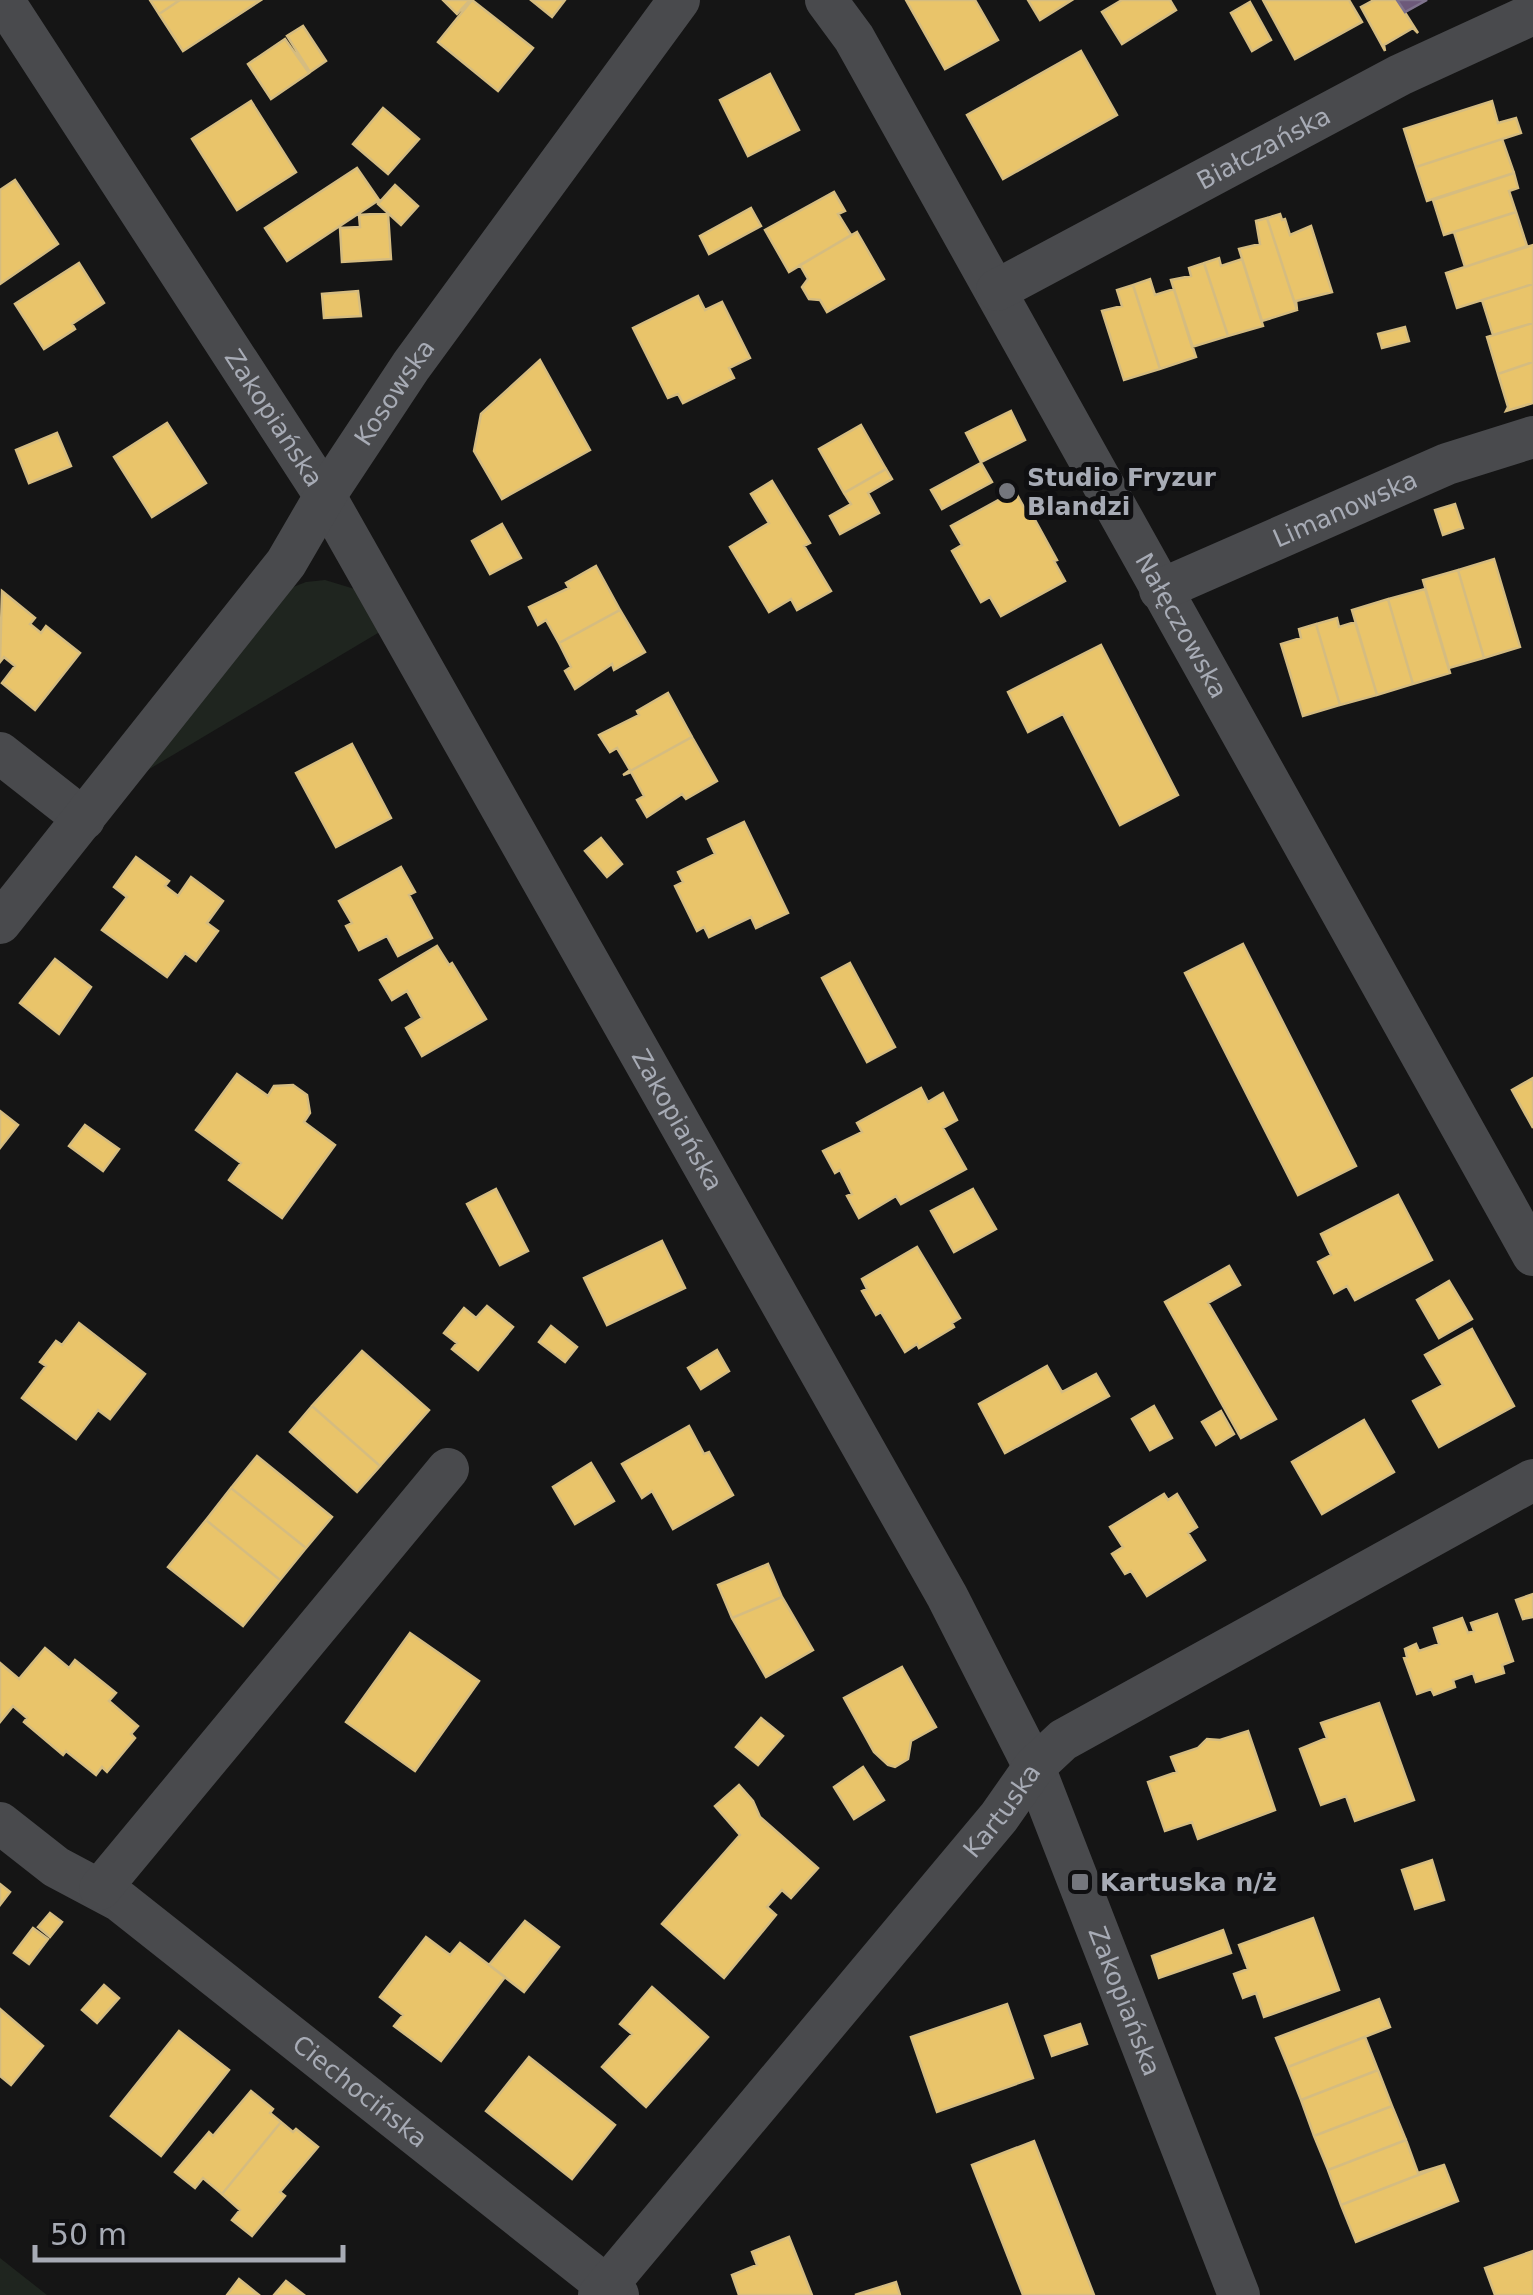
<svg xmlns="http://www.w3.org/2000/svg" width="1533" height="2295" font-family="'DejaVu Sans',sans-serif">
<rect width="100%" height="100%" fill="#151515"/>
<path fill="#1f251f" d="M325,580L358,590L383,630L141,774L288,589L306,582Z
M0,2258L47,2295H0Z"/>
<path fill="#e9c46a" stroke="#d5bc80" stroke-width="2.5" d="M150,0H180L159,14Z
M180,0H261L183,51L159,14Z
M443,0H470L457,14Z
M472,0L533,48L498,91L438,42Z
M531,0H565L552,17Z
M906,0H975L998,40L945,69Z
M1028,0H1072L1040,20Z
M1122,0H1170L1176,10L1122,44L1102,12Z
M1263,0H1349L1362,22L1295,59Z
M1374,0H1397L1418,33L1413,28L1384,45L1385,51L1361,7Z
M1250,2L1271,40L1252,51L1231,13Z
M303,26L326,61L310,72L287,36Z
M285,39L309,73L271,99L248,64Z
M1081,51L1117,115L1003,179L967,115Z
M770,74L799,130L748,156L720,100Z
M251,101L296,172L237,210L192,139Z
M1492,101L1498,123L1516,118L1521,133L1416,167L1404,129Z
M383,108L419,139L388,174L353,144Z
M1502,139L1514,173L1427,201L1416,167Z
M357,168L379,200L287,261L265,228Z
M1514,173L1518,188L1509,191L1516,212L1444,235L1433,200Z
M15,180L58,244L0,284V190Z
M395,185L418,206L401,225L378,204Z
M834,192L845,211L838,214L851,235L789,272L765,230Z
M751,208L761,226L709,254L700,236Z
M1516,212L1527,246L1465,267L1454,232Z
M388,213L391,259L342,262L340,228L360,227L359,215Z
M1280,214L1282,220L1285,219L1290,235L1311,226L1332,292L1296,301L1297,310L1267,218Z
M1267,218L1297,310L1262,321L1239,249L1260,244L1256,221Z
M857,232L884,279L827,312L820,300L809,299L802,287L808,279L800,265Z
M1533,245V284L1457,308L1446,273Z
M1219,258L1221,266L1242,259L1263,326L1228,336L1204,263Z
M79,263L104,303L72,324L75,329L44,349L15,304Z
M1204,263L1228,336L1192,347L1171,280L1191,276L1189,268Z
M1150,279L1155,295L1174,289L1196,357L1160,369L1133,285Z
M1533,284V323L1493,335L1482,300Z
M1133,285L1160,369L1124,380L1102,311L1122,306L1117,290Z
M358,291L361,316L324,318L322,294Z
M698,296L705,310L722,302L750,358L729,368L734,378L683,403L678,394L668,398L633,328Z
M1533,323V362L1498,374L1487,337Z
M1405,327L1409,341L1382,348L1378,334Z
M540,360L590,450L502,499L474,451L481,414Z
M1533,362V403L1506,411L1508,407L1498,374Z
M1011,411L1025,440L981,462L966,433Z
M167,423L206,483L152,517L114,457Z
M861,425L886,469L844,493L819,449Z
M57,433L71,466L29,483L16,450Z
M981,463L992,482L942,509L931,490Z
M886,469L892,479L868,493L879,513L840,534L830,516L851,504L844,493Z
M772,481L810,543L804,546L831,591L797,610L791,599L769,612L730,547L769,523L751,494Z
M1015,491L1026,511L1029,509L1057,560L1054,561L1065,581L1001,616L990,597L981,602L952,551L962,545L951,526Z
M1455,504L1463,528L1443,535L1435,510Z
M502,524L521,558L490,574L472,541Z
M1494,559L1520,647L1484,658L1458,570Z
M596,566L620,610L559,643L546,620L538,625L529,607L569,588L566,583Z
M1458,570L1484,658L1449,668L1423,580Z
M1425,589L1450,673L1413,684L1388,599Z
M2,591L35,618L30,624L41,633L46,626L80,653L35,710L2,683L15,666L4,657L0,662Z
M1388,599L1413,684L1377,695L1352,610Z
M620,610L645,652L614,670L612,664L575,689L565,671L571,667L559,643Z
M1337,618L1339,627L1355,622L1377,695L1340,705L1316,624Z
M1316,624L1340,705L1303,716L1281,644L1301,638L1299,629Z
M1101,645L1178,795L1120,825L1063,714L1028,732L1008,692Z
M668,693L692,737L623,775L630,770L617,748L610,752L599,735L639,715L637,711Z
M692,737L717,781L686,799L682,794L647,817L637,800L644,796L631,772L623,775Z
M352,744L391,818L336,847L296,773Z
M744,822L788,913L756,928L751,917L709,937L704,927L697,931L675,886L683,882L678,872L715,854L708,839Z
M601,838L622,864L607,877L585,851Z
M136,857L169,881L165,886L178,896L191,877L223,901L207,923L218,931L196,961L185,953L167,977L102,930L127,897L114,887Z
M401,867L415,892L409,895L432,938L398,956L387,936L359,950L346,926L352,923L339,901Z
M1243,944L1356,1166L1298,1195L1185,973Z
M437,946L449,965L452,963L486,1019L422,1056L406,1028L422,1018L407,991L392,1000L380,980Z
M55,959L91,987L59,1034L20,1003Z
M850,963L895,1047L867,1062L822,978Z
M237,1074L268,1096L274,1086L293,1085L307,1095L310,1113L304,1122L335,1145L282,1218L229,1180L241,1163L196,1130Z
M1533,1078V1128L1512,1090Z
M921,1088L928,1102L943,1093L957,1120L943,1128L966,1169L901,1204L896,1196L859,1218L847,1196L852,1194L840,1170L835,1173L823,1151L862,1132L857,1123Z
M0,1111L18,1125L0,1148Z
M85,1125L119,1149L103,1171L69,1146Z
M496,1189L528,1251L500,1265L467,1204Z
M973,1189L996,1229L954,1252L931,1211Z
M1398,1195L1432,1260L1355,1300L1347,1286L1334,1293L1318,1262L1331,1255L1321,1234Z
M662,1241L685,1288L607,1325L584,1278Z
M917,1247L960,1318L952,1323L954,1327L919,1348L917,1344L905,1352L881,1312L876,1315L862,1291L867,1289L862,1279Z
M1229,1266L1240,1285L1208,1303L1276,1419L1241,1438L1165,1302Z
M1449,1281L1472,1319L1439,1338L1417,1300Z
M487,1306L513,1327L478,1370L452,1349L457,1343L444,1333L464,1308L476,1318Z
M79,1323L145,1374L110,1419L98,1410L76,1439L22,1398L46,1366L40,1362L56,1341L62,1345Z
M551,1326L577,1347L565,1362L539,1342Z
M1472,1329L1514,1406L1439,1447L1413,1401L1443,1385L1425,1355Z
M717,1350L729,1371L701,1389L688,1368Z
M362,1351L429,1410L380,1466L312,1406Z
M1047,1366L1062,1392L1096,1374L1109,1396L1005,1453L979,1404Z
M312,1406L380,1466L357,1492L290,1432Z
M1154,1406L1172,1438L1150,1450L1132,1419Z
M1221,1411L1234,1434L1216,1445L1202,1422Z
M1364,1420L1394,1472L1322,1514L1292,1462Z
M689,1426L704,1454L709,1452L733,1495L673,1529L652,1491L642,1498L622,1464Z
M257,1456L332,1517L306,1548L231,1488Z
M591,1463L614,1501L575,1524L553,1487Z
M231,1488L306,1548L280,1580L206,1520Z
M1164,1494L1168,1500L1177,1494L1197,1527L1188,1533L1205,1560L1147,1596L1131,1571L1125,1574L1112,1554L1123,1547L1110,1527Z
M206,1520L280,1580L243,1626L168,1567Z
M768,1564L782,1597L732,1618L718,1585Z
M1533,1594V1617L1523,1619L1516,1600Z
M782,1597L813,1650L766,1677L732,1618Z
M1497,1614L1513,1661L1502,1665L1504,1673L1476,1682L1473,1673L1453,1680L1455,1687L1434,1695L1431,1689L1417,1694L1404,1658L1407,1657L1405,1649L1416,1644L1419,1651L1439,1644L1434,1628L1462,1618L1468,1633L1474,1631L1471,1623Z
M410,1633L479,1681L415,1771L346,1722Z
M45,1648L69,1668L75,1660L116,1693L109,1701L138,1726L131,1734L135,1738L107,1772L102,1767L96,1775L66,1751L63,1755L24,1722L27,1718L13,1706L0,1722V1663L19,1679Z
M902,1667L936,1727L911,1741L908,1759L895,1767L888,1765L874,1752L844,1698Z
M1379,1703L1414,1800L1355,1821L1346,1796L1321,1805L1300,1749L1327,1738L1321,1723Z
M761,1718L783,1736L758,1765L736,1747Z
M1248,1731L1275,1810L1198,1839L1192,1822L1165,1831L1148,1782L1177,1772L1171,1757L1198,1748L1207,1739L1220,1740Z
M863,1767L884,1800L854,1819L834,1787Z
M739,1785L753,1801L760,1817L818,1868L791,1898L782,1890L767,1907L776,1915L724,1978L662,1924L740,1835L715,1806Z
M1432,1860L1444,1900L1415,1909L1402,1870Z
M0,1884L10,1892L0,1905Z
M50,1913L62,1922L50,1937L38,1927Z
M1313,1918L1339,1990L1264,2017L1256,1993L1243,1998L1234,1974L1248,1969L1239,1945Z
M525,1921L559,1947L524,1992L489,1965Z
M33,1928L48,1939L29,1964L14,1953Z
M1223,1930L1231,1953L1159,1978L1152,1956Z
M426,1937L450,1955L460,1943L505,1977L441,2061L394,2026L403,2015L380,1997Z
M104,1985L119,1998L97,2023L82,2010Z
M652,1987L708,2037L646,2107L602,2067L632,2034L620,2024Z
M1379,1999L1390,2027L1288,2067L1276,2038Z
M1007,2004L1033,2078L937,2112L911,2037Z
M0,2009L43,2046L11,2085L0,2076Z
M1080,2024L1087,2044L1052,2056L1045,2036Z
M179,2031L229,2070L161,2156L111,2116Z
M1365,2037L1378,2070L1301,2100L1288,2067Z
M529,2057L615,2125L572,2179L486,2111Z
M1378,2070L1392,2106L1314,2136L1301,2100Z
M251,2091L273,2109L270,2113L281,2122L222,2194L203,2178L195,2188L175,2172L209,2132L213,2136Z
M1392,2106L1406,2140L1328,2170L1314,2136Z
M281,2122L293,2132L296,2129L318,2147L280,2192L285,2196L252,2236L232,2220L240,2210L222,2194Z
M1406,2140L1418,2173L1444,2165L1341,2205L1328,2170Z
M1034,2141L1094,2295H1023L972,2165Z
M1444,2165L1458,2201L1356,2242L1341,2205Z
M789,2237L812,2295H739L732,2275L757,2265L752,2252Z
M1533,2251V2295H1495L1485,2268Z
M239,2279L259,2295H227Z
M286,2281L304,2295H274Z
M896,2282L900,2295H855Z"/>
<path fill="#6d597a" stroke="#7e728c" stroke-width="2.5" d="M1397,0H1427L1405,12Z"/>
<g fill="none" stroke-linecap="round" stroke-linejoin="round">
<g stroke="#494a4d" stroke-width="42">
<path id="s1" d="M3,0L325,496L947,1596L1034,1767L1239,2295"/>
<path id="s2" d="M826,0L854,38L1533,1255"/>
<path id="s3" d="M997,290L1400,75L1533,14"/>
<path id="s4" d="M1160,590L1447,464L1533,437"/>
<path d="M0,753L84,819"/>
<path id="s5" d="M0,923L286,563L325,496L411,366L679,0"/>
<path id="s6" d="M0,1823L56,1867L120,1901L618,2295"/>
<path d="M100,1889L448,1469"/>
<path id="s7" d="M599,2295L999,1817L1034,1767L1063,1740L1533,1480"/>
</g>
</g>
<g fill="#74767d" stroke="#0f0f11" stroke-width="4">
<circle cx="1007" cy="491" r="10"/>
<rect x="1070" y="1872" width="20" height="20" rx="5"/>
</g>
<g text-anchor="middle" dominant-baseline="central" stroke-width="10" stroke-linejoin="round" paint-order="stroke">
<g font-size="25" fill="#a7abb5" stroke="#0f0f11">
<text stroke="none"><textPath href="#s3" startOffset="302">Białczańska</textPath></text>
<text stroke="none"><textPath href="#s5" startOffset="662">Kosowska</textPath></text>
<text stroke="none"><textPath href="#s1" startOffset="498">Zakopiańska</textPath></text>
<text stroke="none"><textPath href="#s4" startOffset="202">Limanowska</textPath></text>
<text stroke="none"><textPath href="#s2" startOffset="720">Nałęczowska</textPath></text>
<text stroke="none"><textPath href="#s1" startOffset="1308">Zakopiańska</textPath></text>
<text stroke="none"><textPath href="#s7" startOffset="630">Kartuska</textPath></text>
<text stroke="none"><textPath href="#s1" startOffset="2298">Zakopiańska</textPath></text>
<text stroke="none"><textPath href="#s6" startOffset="450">Ciechocińska</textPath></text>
</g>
<g font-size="25" font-weight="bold" fill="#a7abb5" stroke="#0f0f11" text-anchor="start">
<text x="1027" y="477">Studio Fryzur<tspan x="1027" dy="29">Blandzi</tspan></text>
<text x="1100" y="1882">Kartuska n/ż</text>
</g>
</g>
<path d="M35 2245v15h308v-15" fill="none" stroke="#a7abb5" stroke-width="5"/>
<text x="50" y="2245" font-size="30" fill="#a7abb5" stroke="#0f0f11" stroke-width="8" paint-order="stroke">50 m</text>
</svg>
